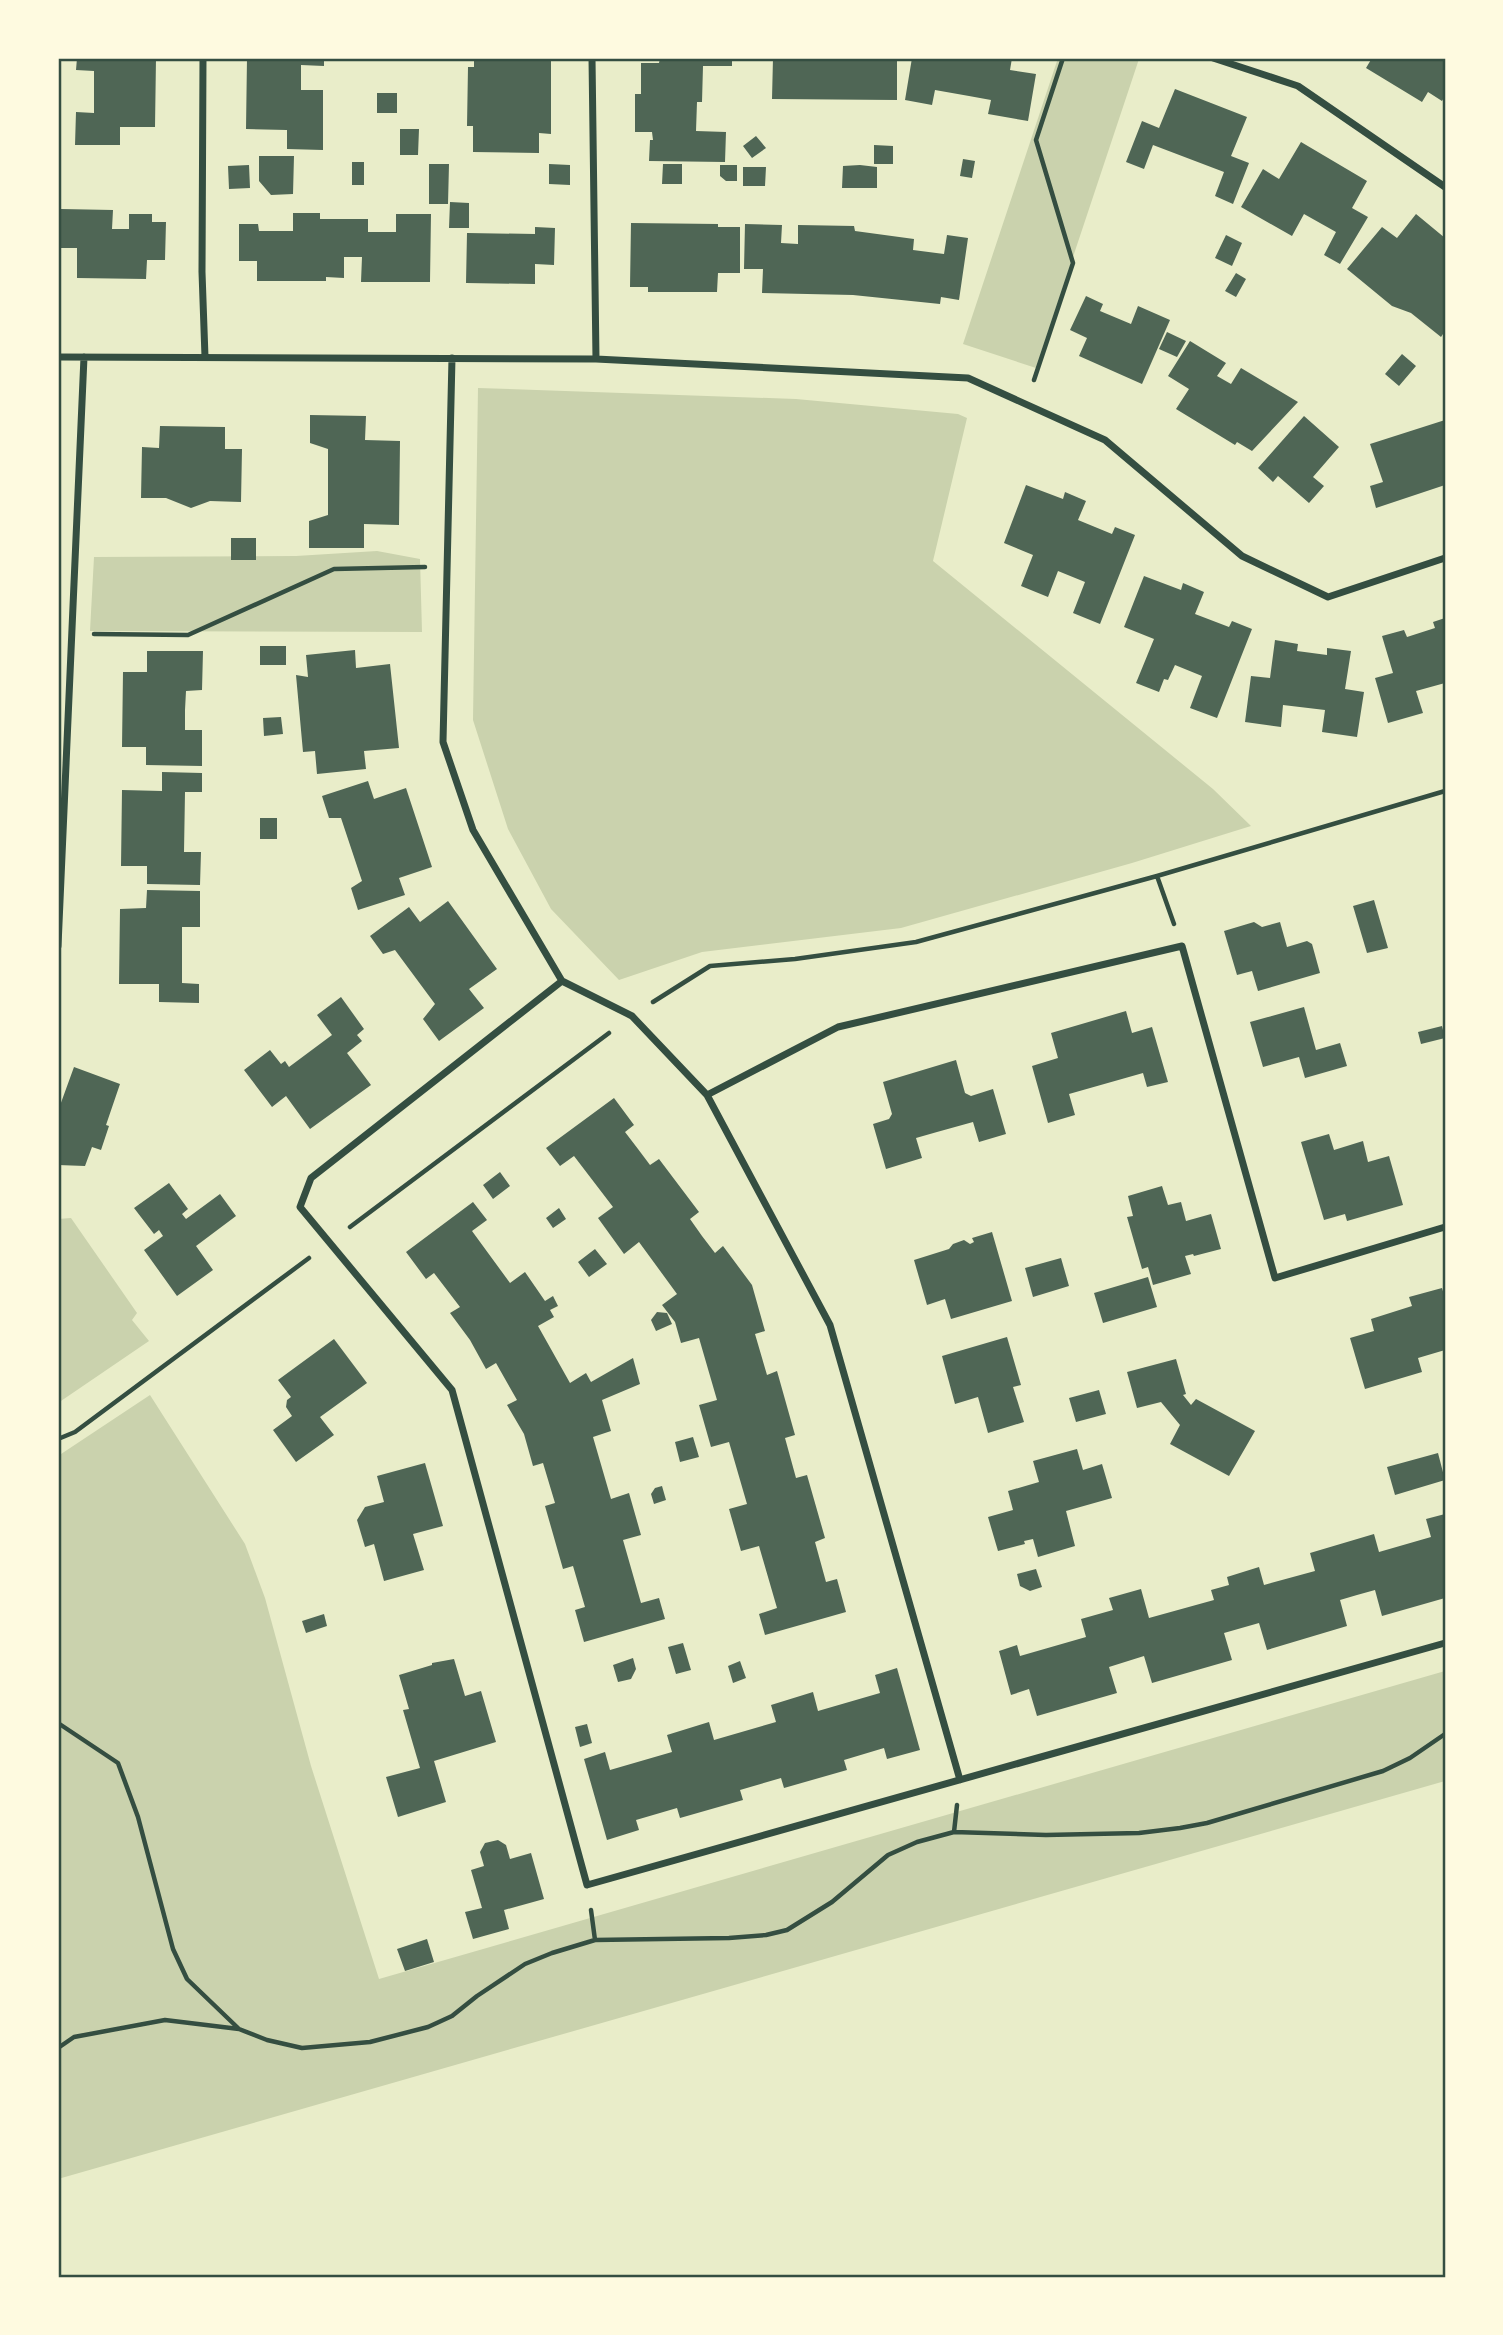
<svg xmlns="http://www.w3.org/2000/svg" width="1503" height="2335" font-family="Signika,sans-serif">
<rect width="100%" height="100%" fill="#e9edc9"/>
<path fill="#cad2ad" d="M1058,58L1139,59L1036,368L963,344Z
M478,388L796,399L958,414L967,418L933,561L1213,789L1251,826L1132,863L901,928L702,952L619,980L551,909L508,829L473,720Z
M377,551L420,559L422,632L90,631L94,557L296,556Z
M71,1218L137,1313L132,1320L149,1341L58,1403V1219Z
M150,1395L245,1544L265,1598L311,1766L379,1979L1445,1671V1781L58,2179V1456Z"/>
<path fill="#4f6655" d="M77,58H156L155,127H120V145H75L76,112L94,113V71L76,70Z
M247,58H324V66L301,65V90H323V150L287,149V130L246,129Z
M474,58H532V60L551,61V134L539,133V153L473,152V126H467L468,67H474Z
M660,58H732V66H703L702,102H697L696,131L726,132L725,162L649,161L650,140H653L652,132H635V94H641V63H659Z
M773,58H897V100L772,99Z
M912,58H1012L1010,70L1036,74L1028,121L988,114L991,100L969,96L935,90L932,105L905,100Z
M1372,58H1445V96L1442,101L1428,92L1422,102L1366,68Z
M1175,89L1247,117L1231,156L1249,163L1233,204L1215,196L1224,172L1153,145L1144,169L1126,162L1142,121L1159,128Z
M377,93H397V113H377Z
M400,129H419L418,155H400Z
M756,136L766,148L752,158L743,146Z
M1301,142L1367,181L1352,208L1368,217L1340,264L1324,255L1336,232L1304,214L1292,236L1241,207L1263,169L1279,179Z
M874,145L893,146V164H874Z
M259,156H294L293,194L271,195L259,181Z
M963,159L975,161L972,178L960,176Z
M352,162H364V185H352Z
M429,164H449L448,204H429Z
M549,164L570,165V185L549,184Z
M663,164H682V184H662Z
M249,165L250,188L229,189L228,166Z
M720,165H737V181H726L720,176Z
M860,165L877,167V188H842L843,166Z
M743,167H766L765,186H743Z
M58,200H61V209L113,210L112,229H129V214H152V222H166L165,260H147L146,279L77,278V248H58Z
M450,202L469,203V228H449Z
M293,213H320V219H368V232H396V214H431L430,282H361L362,257H344V278L326,277V281H257V261H239V224H258L259,231H293Z
M1416,214L1445,238V331L1441,337L1411,313L1392,306L1347,269L1382,227L1397,238Z
M631,223L718,224V227H740V273H718L717,292H648V287H630Z
M745,224L782,225L781,243L798,244V225L854,226L855,231L914,239L913,250L944,254L947,235L968,238L959,300L941,297L940,304L853,295L762,293L763,269H744Z
M535,227L555,228L554,265L535,264V284L466,283L467,233L535,234Z
M1226,235L1242,243L1232,266L1215,258Z
M1236,273L1246,279L1236,297L1225,291Z
M1086,296L1103,304L1100,311L1131,324L1138,306L1170,320L1142,384L1079,356L1087,338L1070,330Z
M1167,332L1186,341L1177,357L1159,349Z
M1190,341L1226,363L1217,376L1231,384L1241,368L1298,402L1252,451L1237,442L1235,445L1176,409L1189,389L1168,376Z
M1402,354L1416,366L1399,386L1385,374Z
M310,415L366,416L365,440L400,441L399,525L364,524V548H309V521L328,515V449L310,443Z
M1304,416L1339,447L1313,477L1324,486L1309,503L1278,476L1273,482L1258,468Z
M1445,420V485L1376,508L1370,486L1383,482L1370,444Z
M160,426L225,427V449H242L241,502L210,501L191,508L166,498H141L142,447L159,448Z
M1026,485L1063,499L1065,492L1086,501L1078,520L1112,534L1115,527L1135,535L1100,624L1073,613L1085,582L1058,571L1048,597L1021,586L1033,555L1004,543Z
M231,538H256V560H231Z
M1144,576L1181,590L1183,583L1204,592L1195,614L1229,627L1232,621L1252,629L1217,718L1190,708L1202,676L1175,665L1168,680L1164,679L1159,692L1136,683L1154,639L1124,627Z
M1445,618V683L1416,691L1423,713L1388,723L1375,678L1393,673L1382,636L1404,630L1407,637L1435,628L1433,622Z
M1275,640L1298,644L1297,651L1327,655V648L1351,651L1345,689L1364,692L1357,737L1322,732L1325,710L1283,705L1281,727L1245,722L1251,676L1270,678Z
M260,646H286V665H260Z
M355,650L356,668L390,664L399,748L364,751L366,769L317,774L315,751L303,752L296,675L308,677L306,655Z
M147,651H203L202,690L186,691L185,710V730H202V766L146,765V747H122L123,672H147Z
M281,717L283,734L264,736L263,718Z
M162,772L202,773V792H185L184,852H201L200,885L147,884V866H121L122,790L162,791Z
M368,781L374,799L406,788L432,867L399,878L405,895L358,910L351,888L362,881L341,818H329L322,796Z
M260,818H277V839H260Z
M147,890L200,891V927H182V983L199,984V1003L159,1002V984H119L120,909L146,908Z
M1374,900L1388,948L1367,953L1353,906Z
M448,901L497,969L469,989L484,1008L439,1041L423,1019L435,1004L395,950L383,954L370,936L409,907L420,922Z
M1254,922L1262,927L1280,922L1287,947L1307,941L1312,944L1320,973L1258,991L1252,971L1237,975L1224,931Z
M341,997L364,1029L357,1035L362,1041L347,1053L371,1085L310,1129L286,1096L272,1107L244,1070L270,1050L281,1064L285,1061L289,1067L332,1035L317,1015Z
M1304,1007L1316,1050L1340,1043L1347,1066L1305,1078L1299,1057L1263,1067L1250,1022Z
M1126,1011L1132,1033L1152,1027L1168,1082L1147,1087L1143,1073L1069,1094L1075,1115L1048,1123L1032,1066L1058,1058L1051,1033Z
M1442,1026L1445,1038L1421,1044L1418,1032Z
M956,1060L965,1093L971,1096L993,1089L1006,1134L979,1142L973,1122L937,1132L916,1138L922,1158L886,1169L873,1124L889,1119L892,1114L883,1082Z
M74,1067L120,1084L106,1125L109,1126L101,1150L92,1147L85,1166L58,1165V1111Z
M614,1098L634,1125L625,1132L638,1149L650,1165L659,1159L699,1212L690,1219L702,1236L715,1253L723,1246L752,1285L765,1331L755,1334L767,1375L777,1371L795,1435L785,1438L796,1478L807,1475L825,1538L815,1542L826,1582L837,1579L846,1612L765,1635L759,1614L777,1608L759,1546L741,1551L729,1509L747,1504L729,1442L711,1447L699,1405L717,1400L699,1338L681,1343L675,1322L662,1305L677,1294L639,1242L624,1254L598,1218L613,1207L574,1156L560,1166L546,1148Z
M1329,1134L1334,1150L1363,1141L1368,1162L1389,1156L1403,1205L1347,1221L1345,1214L1324,1220L1301,1142Z
M500,1172L510,1186L493,1199L483,1185Z
M169,1183L188,1209L182,1214L186,1219L220,1194L236,1216L196,1246L213,1270L177,1296L144,1250L163,1236L159,1230L154,1234L134,1208Z
M1162,1186L1168,1205L1181,1202L1186,1221L1211,1214L1221,1249L1194,1256L1193,1254L1185,1256L1191,1274L1153,1285L1148,1267L1142,1269L1127,1217L1133,1216L1128,1196Z
M473,1202L487,1220L472,1231L510,1283L525,1272L545,1301L553,1296L558,1306L550,1310L554,1317L538,1326L570,1383L586,1373L591,1382L633,1358L640,1384L602,1400L611,1431L593,1437L611,1499L629,1493L641,1535L623,1540L641,1603L659,1598L665,1619L584,1642L575,1610L585,1607L573,1566L563,1569L545,1506L555,1503L543,1463L533,1466L524,1434L507,1405L517,1400L496,1363L486,1369L470,1340L450,1313L460,1307L434,1273L426,1279L406,1252Z
M559,1208L566,1219L553,1228L546,1218Z
M992,1232L1012,1301L951,1319L945,1299L927,1305L914,1260L949,1249L953,1244L964,1240L970,1244L974,1242L972,1238Z
M595,1249L607,1264L589,1277L578,1262Z
M1061,1258L1069,1286L1033,1297L1025,1268Z
M1148,1277L1157,1307L1103,1323L1094,1293Z
M1442,1288L1445,1298V1350L1418,1358L1422,1372L1365,1389L1350,1338L1374,1331L1371,1319L1412,1306L1409,1297Z
M657,1312L667,1313L672,1324L656,1331L651,1320Z
M1007,1337L1021,1385L1013,1387L1024,1422L988,1433L978,1397L955,1404L942,1356Z
M334,1339L367,1383L320,1417L334,1435L296,1462L273,1430L292,1416L286,1407L287,1400L291,1397L278,1380Z
M1176,1359L1186,1394L1183,1395L1191,1405L1196,1399L1255,1431L1229,1476L1170,1444L1180,1425L1161,1402L1137,1408L1127,1372Z
M1099,1390L1106,1414L1076,1422L1069,1398Z
M693,1437L699,1457L680,1462L675,1442Z
M1077,1449L1083,1470L1102,1464L1112,1498L1066,1511L1075,1546L1038,1557L1033,1539L1024,1541L1025,1544L998,1551L988,1517L1013,1510L1008,1491L1039,1482L1033,1461Z
M1438,1453L1445,1480L1395,1495L1387,1467Z
M425,1463L443,1526L413,1534L424,1570L384,1581L374,1544L365,1547L357,1520L365,1507L384,1502L377,1476Z
M662,1486L666,1500L654,1504L651,1494L655,1488Z
M1445,1514V1598L1382,1616L1375,1590L1357,1595L1340,1600L1347,1626L1267,1650L1259,1623L1224,1633L1232,1660L1152,1683L1144,1656L1109,1667L1117,1693L1037,1716L1029,1689L1011,1695L999,1651L1017,1645L1020,1656L1086,1637L1081,1619L1113,1610L1109,1598L1141,1589L1149,1618L1214,1600L1211,1590L1229,1585L1227,1577L1259,1567L1264,1585L1315,1571L1310,1553L1374,1534L1379,1552L1431,1537L1426,1519Z
M1036,1569L1042,1587L1030,1591L1020,1586L1017,1574Z
M324,1614L327,1626L306,1633L302,1621Z
M683,1643L691,1670L676,1674L668,1647Z
M633,1658L636,1669L631,1679L618,1682L613,1665Z
M454,1659L465,1696L481,1691L496,1742L434,1761L446,1802L398,1817L386,1777L420,1768L403,1710L409,1709L399,1675L432,1665V1663Z
M740,1661L746,1678L733,1683L728,1666Z
M897,1668L920,1750L887,1759L884,1748L844,1760L847,1770L784,1788L781,1778L740,1790L743,1800L680,1818L677,1808L636,1820L639,1830L607,1840L584,1759L605,1752L610,1770L672,1752L667,1735L709,1722L714,1740L776,1722L771,1705L813,1692L818,1711L880,1693L875,1675Z
M587,1724L592,1743L580,1747L575,1727Z
M498,1840L506,1845L510,1859L531,1853L544,1899L504,1910L509,1929L473,1939L465,1912L482,1908L471,1870L484,1866L480,1852L485,1843Z
M427,1939L434,1962L405,1971L397,1949Z"/>
<g fill="none" stroke-linecap="round" stroke-linejoin="round">
<path stroke="#344e41" stroke-width="4.5" d="M1034,380L1073,263L1036,140L1063,58
M94,634L188,635L334,569L425,567
M1157,876L1174,924
M653,1002L710,966L795,959L916,942L1157,876L1445,791
M350,1227L609,1033
M58,1439L75,1432L309,1258
M58,1723L118,1763L138,1817L173,1949L187,1979L238,2028
M954,1832L957,1805
M591,1910L595,1940
M58,2048L74,2037L165,2020L239,2029L267,2040L302,2048L370,2042L428,2027L452,2016L477,1996L525,1964L552,1953L595,1940L729,1938L766,1935L787,1930L832,1902L888,1855L917,1842L954,1832L1046,1835L1139,1833L1180,1828L1207,1823L1383,1771L1410,1758L1445,1734"/>
<path stroke="#344e41" stroke-width="7" d="M203,58L202,272L205,357
M592,58L596,359
M1213,58L1298,86L1445,187
M58,357L596,359L968,378L1105,440L1242,556L1328,597L1445,558
M452,358L443,742L473,830L562,981L632,1016L707,1095L830,1325L960,1780
M58,946L84,357
M562,981L311,1178L300,1207L452,1390L587,1885L1445,1643
M707,1095L838,1027L1182,946L1275,1278L1445,1227"/>
</g>
<rect width="1503" height="2335" fill="none" stroke="#fefae0" stroke-width="119"/>
<rect x="60" y="60" width="1384" height="2216" fill="none" stroke="#344e41" stroke-width="2.5"/>
</svg>
